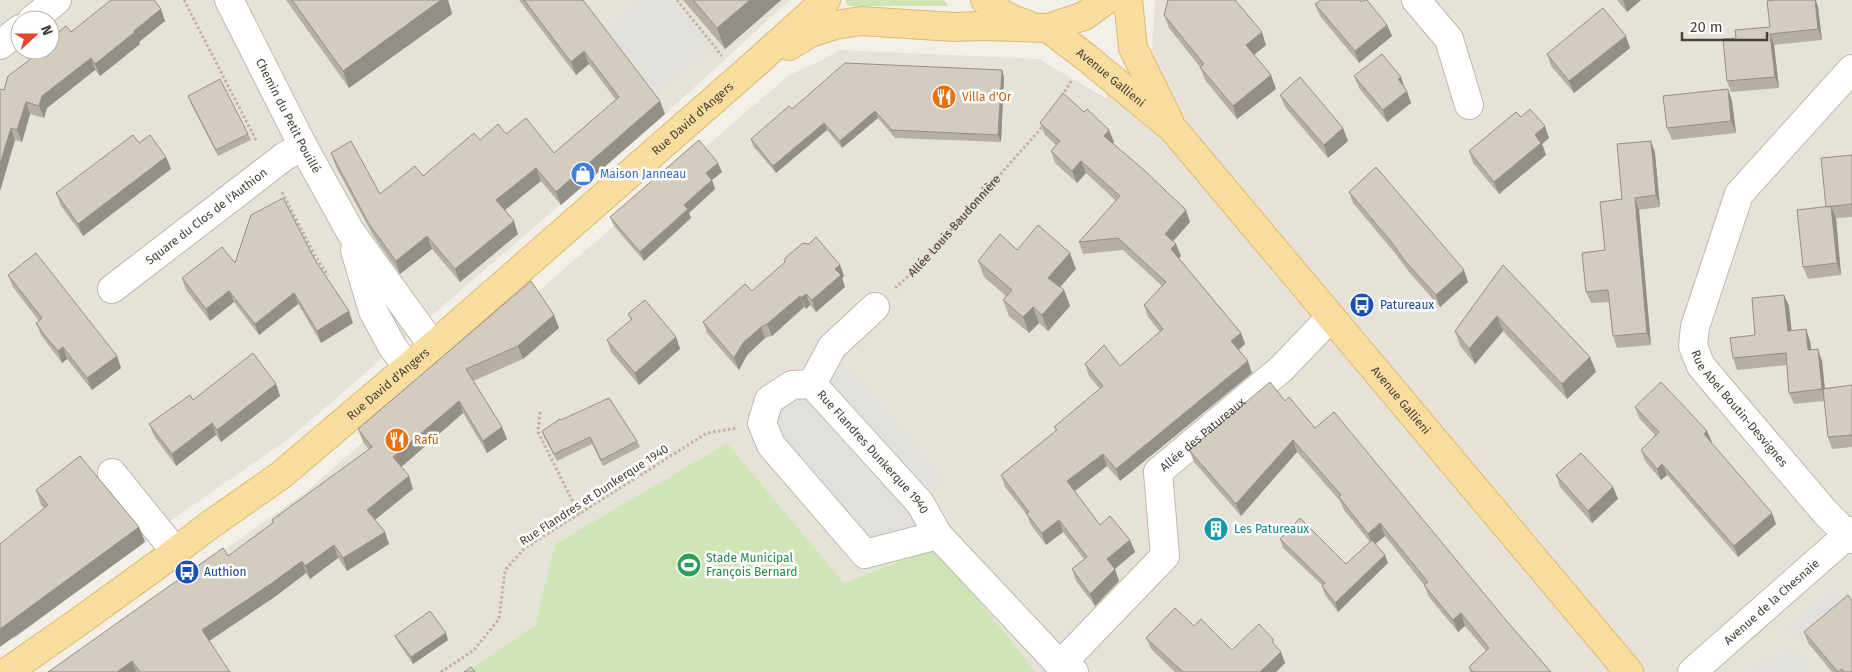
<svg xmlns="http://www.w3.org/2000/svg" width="1852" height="672" font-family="'Fira Sans',sans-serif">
<rect width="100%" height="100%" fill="#f3f0e9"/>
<path fill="#e7e2d8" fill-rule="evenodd" d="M0,0H790L665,114L290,438L173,519L145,542L0,647ZM20,20H50V50H20Z
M1155,0H1852V672H1036L936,547L844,583L727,443L555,544L535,625L466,672H54L303,494L789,75L819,62L839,50L1039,59L1105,98L1152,49Z"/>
<path fill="#cfe5b5" d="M845,0H944L948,6H850L847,5Z
M727,443L844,583L936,547L1036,672H466L535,625L555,544Z"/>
<path fill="#e2e0dd" d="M640,0H671L711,48L657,92L605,29Z
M845,365L943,478L927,493L952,527L928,547L913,556L893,561L877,563L857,561L758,402L827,381Z
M1831,590L1849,601L1804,640L1784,631Z
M1794,650L1812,672H1750L1761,662Z"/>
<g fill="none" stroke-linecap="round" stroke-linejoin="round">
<defs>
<g id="minor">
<path id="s2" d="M229,0L303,146L350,231L433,346"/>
<path d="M1416,0L1449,39L1469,105"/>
<path d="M32,20L57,0"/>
<path d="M0,45L20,29"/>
<path id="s3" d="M1852,69L1739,194L1695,327L1693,346L1701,366L1825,512L1852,539"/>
<path d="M355,250L373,311L392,346L408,368"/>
<path id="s4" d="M112,289L285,156L303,146"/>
<path d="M812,384L832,347L875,307"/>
<path d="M112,473L175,551"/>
<path id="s5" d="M938,535L865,554L771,445L762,423L769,400L792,385L812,384L920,503L938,535L1060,665L1074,672"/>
<path id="s6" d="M1060,665L1165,556L1158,472L1281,369L1331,317"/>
<path id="s7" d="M1692,672L1852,531"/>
</g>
<g id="major">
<path d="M985,0C996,11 1011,20 1026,24"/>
<path d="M1128,0L1133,48L1169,121"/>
<path id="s8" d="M1048,28L1087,58L1173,129L1629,672"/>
<path d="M789,46L810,33L835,25L861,21L954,27L980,26L1048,28L1084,16L1106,0"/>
<path id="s9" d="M7,672L70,628L167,558L207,527L281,475L433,346L747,71L826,0"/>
</g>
</defs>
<use href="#minor" stroke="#beb8ac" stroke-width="30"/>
<use href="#major" stroke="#dcba6e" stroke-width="30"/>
<g stroke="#bfb39e" stroke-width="3" stroke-dasharray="2.5 2.5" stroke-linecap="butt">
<path d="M184,0L257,142"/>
<path d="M677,0L722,56"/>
<path d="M1062,96L1072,80"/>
<path d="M282,192L314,254L328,276"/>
<path id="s1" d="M895,288L918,267L1044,125"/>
<path d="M540,412L538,432L579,514"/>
<path d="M441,672L474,650L499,619L505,570L525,548L707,433L737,428"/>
</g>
<use href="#minor" stroke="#fff" stroke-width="28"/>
<use href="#major" stroke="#f8dd9e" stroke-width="28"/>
</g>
<path fill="#b6afa4" d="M286,0H448L452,14L349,88Z
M519,0H583L665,114L561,205L541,181L505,210L518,234L460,282L432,249L400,274L374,237L336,167L331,153L380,194L423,176L480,140L506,134L554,153L616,100L589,64L576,75Z
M683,0H781L725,49Z
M1168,0H1237L1236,1L1266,45L1254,55L1271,75L1276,89L1237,119L1205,80L1200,67L1169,28L1164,15Z
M1617,0H1641L1627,12Z
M1315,4L1387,25L1392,36L1359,63L1320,16Z
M1818,7L1822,40L1774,45L1779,88L1731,92L1727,81L1736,38L1770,27Z
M161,9L165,21L139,42L140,44L100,76L95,70L47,108L44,118L30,114L22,142L15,140L0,191L4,90L42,50H50L71,32Z
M1630,48L1574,93L1551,66L1547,54Z
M1354,76L1405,88L1411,103L1387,122L1359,88Z
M1004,77L1001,142L895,138L878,118L842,148L827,130L776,173L753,146L751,139L792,109Z
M1728,89L1732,101L1736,133L1672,140L1667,128Z
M1280,95L1343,128L1348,141L1328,158L1285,107Z
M188,96L248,134L251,140L218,156L190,102Z
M1084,112L1109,130L1114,142L1112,143L1190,222L1173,241L1176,244L1181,256L1179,258L1241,333L1245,344L1239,350L1252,373L1120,481L1107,466L1075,491L1100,525L1130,540L1135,552L1115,569L1119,581L1095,606L1076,581L1072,569L1084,559L1063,532L1046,545L1031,525L1027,515L1005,487L1001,475L1056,432L1054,427L1100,389L1089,376L1085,364L1120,366L1160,332L1148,317L1144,305L1162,286L1123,250L1083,254L1079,242L1116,201L1086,173L1077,183L1055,163L1051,151L1056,145L1045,135L1040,123Z
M1521,117L1549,138L1542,144L1546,155L1499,194L1473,163L1469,151Z
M1651,141L1655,153L1660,207L1639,210L1651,345L1617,348L1613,336L1609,302L1591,303L1586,292L1605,250L1622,199Z
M139,143L166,157L171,169L83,236L61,206L56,193Z
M1852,155V217L1836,218L1841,275L1808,279L1803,267L1826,207Z
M722,172L712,180L715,189L689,213L691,218L644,261L614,226L610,217Z
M1349,192L1468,282L1440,307L1409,272L1394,252L1353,203Z
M1017,250L1076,269L1060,287L1064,290L1070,306L1048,331L1039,323L1029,333L1009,316L1003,300L1006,296L984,277L978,261Z
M315,260L353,323L321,343L298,304L259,335L234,302L210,321L186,290L182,278L235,263Z
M840,265L844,276L842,278L845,287L816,312L810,305L806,309L804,307L772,336L765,338L747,355L739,370L707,333L703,322L752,291Z
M1503,265L1590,357L1596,372L1567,399L1503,331L1475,364L1460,346L1455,331Z
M8,275L117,356L121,368L92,390L67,359L62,363L41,335L36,323L39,321L13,287Z
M1784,295L1789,306L1791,331L1806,329L1810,341L1811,350L1822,361L1825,388L1852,385V447L1832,449L1828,437L1824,401L1794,404L1789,393L1787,365L1737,370L1733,358L1755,335Z
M628,314L676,337L680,349L639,385L611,352L607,340L631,320Z
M554,315L559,328L523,359L473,381L502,427L507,439L487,453L463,413L401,467L413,489L375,520L389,544L347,571L338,558L310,579L306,573L276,596L209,641L230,672H48L228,556L273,523L272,520L369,450L363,442L358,429Z
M276,384L280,396L221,442L216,435L176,466L154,436L149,424L193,400Z
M1285,401L1315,428L1505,619L1551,672H1470L1469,667L1486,651L1465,626L1458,632L1429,597L1424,585L1385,536L1375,544L1385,555L1388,563L1338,612L1325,595L1322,586V585L1283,548L1280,539L1346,564L1370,542L1344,510L1340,501L1297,452L1241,516L1194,462L1189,450Z
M1635,407L1707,431L1711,443L1776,524L1738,557L1667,475L1661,480L1645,461L1641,450L1655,435L1639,418Z
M561,420L637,441L640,447L603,466L592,444L557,461L544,437L542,431Z
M1556,475L1613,487L1618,499L1592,523L1560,487Z
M36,490L139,527L145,542L14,638L44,508L41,505Z
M1194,626L1232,650L1276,646L1281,652L1285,663L1276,672H1175L1151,649L1146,638Z
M1804,632L1852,672H1832L1808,643Z
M395,636L448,640L413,664L398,642Z"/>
<path fill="#948f86" d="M441,0H448L452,14L349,88L343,71Z
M750,0H781L725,49L717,28Z
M1623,0H1641L1627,12Z
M1815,0H1816L1818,7L1822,40L1818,29Z
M161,9L165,21L139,42L140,44L100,76L95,64L134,31Z
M1387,25L1392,36L1359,63L1355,51Z
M1262,32L1266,45L1250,58L1246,45Z
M1770,34L1774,45L1779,88L1775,77Z
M1626,36L1630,48L1574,93L1569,81Z
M584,51L589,64L576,75L571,62Z
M91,58L95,70L47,108L44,118L39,106L42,96Z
M1002,70L1004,77L1001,142L998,135Z
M1271,75L1276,89L1237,119L1233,106Z
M1401,77L1405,89L1398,79Z
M1728,89L1732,101L1736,133L1731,121Z
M1407,91L1411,103L1387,122L1383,110Z
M660,101L665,114L561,205L556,192Z
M26,102L30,114L22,142L17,130Z
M875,111L878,118L842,148L840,141Z
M824,123L827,130L776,173L773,166Z
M1545,126L1549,138L1542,144L1546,155L1499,194L1494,182L1535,135Z
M11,128L15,140L0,191V164Z
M1343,128L1348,141L1328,158L1324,145Z
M1109,130L1114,142L1108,148L1104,136Z
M1651,141L1655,153L1660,207L1656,195Z
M166,157L171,169L83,236L78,224Z
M1081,161L1086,173L1077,183L1072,171Z
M718,163L722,172L712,180L715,189L689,213L691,218L644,261L640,252L684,205L706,173Z
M536,168L541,181L501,213L496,200Z
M1635,198L1639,210L1651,345L1647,333Z
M1831,206L1836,218L1841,275L1837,263Z
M1186,210L1190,222L1169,246L1165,234Z
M514,221L518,234L460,282L455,269Z
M427,236L432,249L400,274L396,261Z
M1176,244L1181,256L1176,261L1171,249Z
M1070,253L1076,269L1054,294L1048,278Z
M840,265L844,276L842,278L845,287L816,312L812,300L835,269Z
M1464,270L1468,282L1440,307L1436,295Z
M1064,290L1070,306L1048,331L1042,315Z
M229,291L234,302L210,321L206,309Z
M294,293L298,304L259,335L255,324Z
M806,294L810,305L806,309L801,298Z
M1784,295L1789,306L1793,343L1788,331Z
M800,296L804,307L772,336L767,324Z
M1033,307L1039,323L1029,333L1023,317Z
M349,311L353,323L321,343L317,331Z
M554,315L559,328L523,359L518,346Z
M1497,316L1503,331L1475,364L1469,349Z
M761,327L765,338L747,355L739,370L734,358L743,343Z
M1806,329L1810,341L1813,362L1808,350Z
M1241,333L1245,344L1235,353L1231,341Z
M676,337L680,349L639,385L635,373Z
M63,347L67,359L62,363L58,351Z
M1818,349L1822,361L1826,401L1822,389Z
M117,356L121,368L92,390L87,378Z
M1590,357L1596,372L1567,399L1562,384Z
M1248,361L1252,373L1120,481L1116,469Z
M276,384L280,396L221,442L217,430Z
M459,401L463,413L398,470L393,457Z
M212,423L216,435L176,466L172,454Z
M502,427L507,439L487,453L483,441Z
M1707,431L1712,442L1708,445L1704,434Z
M1293,440L1297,452L1241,516L1236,504Z
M1103,454L1107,466L1072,493L1067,481Z
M1662,464L1667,475L1661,480L1657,469Z
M409,476L413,489L372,522L367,510Z
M1613,487L1618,499L1592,523L1588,511Z
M1772,513L1776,524L1738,557L1734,546Z
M1059,520L1063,532L1046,545L1042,533Z
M1380,523L1385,536L1373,546L1368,534Z
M139,527L145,542L0,647V629Z
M385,532L389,544L347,571L343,558Z
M1130,540L1135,552L1112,571L1107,559Z
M334,545L338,558L310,579L305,566Z
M1385,555L1388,563L1338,612L1335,603Z
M302,561L306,573L276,596L206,643L202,630Z
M1115,569L1119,581L1095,606L1090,594Z
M1461,613L1465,626L1458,632L1453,620Z
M446,633L448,640L413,664L411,657Z
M1281,652L1285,663L1276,672H1260Z
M132,661L136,672H117Z"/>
<path fill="#d4ccbf" stroke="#948f86" d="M111,0H154L161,9L134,31L135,32L95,64L91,58L42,96L39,106L26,102L17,130L11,128L0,164V89L4,90L8,76L43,50H50V39L66,26L71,32Z
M292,0H441L343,71Z
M524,0H583L660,101L556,192L536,168L496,200L514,221L455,269L427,236L396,261L369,224L331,153L351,141L380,194L415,166L423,176L474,133L480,140L498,124L506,134L526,118L554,153L619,97L584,51L571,62Z
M693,0H750L717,28Z
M1168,0H1235L1262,32L1246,45L1271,75L1233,106L1200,67L1204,64L1164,15Z
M1321,0H1360L1361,2L1364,0H1367L1387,25L1355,51L1315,4Z
M1774,0H1815L1818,29L1770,34L1775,77L1727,81L1723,39L1736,38L1735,30L1770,27L1767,1Z
M1603,8L1626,36L1569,81L1547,54Z
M1382,54L1401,77L1398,79L1407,91L1383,110L1354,76Z
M845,63L1002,70L998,135L892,130L875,111L840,141L824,123L773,166L751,139L789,106L792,109Z
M1300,77L1343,128L1324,145L1280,95Z
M220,79L248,134L216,150L188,96Z
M1728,89L1731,121L1667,128L1663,96Z
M1063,93L1084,112L1087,109L1109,130L1104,136L1144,170L1186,210L1165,234L1176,244L1171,249L1241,333L1231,341L1248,361L1116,469L1103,454L1067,481L1100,525L1110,516L1130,540L1107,559L1115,569L1090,594L1072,569L1087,557L1059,520L1042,533L1026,513L1029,512L1001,475L1057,430L1054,427L1103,386L1085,364L1104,345L1120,366L1163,329L1144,305L1166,282L1118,238L1079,242L1120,196L1081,161L1072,171L1051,151L1060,141L1040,123Z
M1530,109L1545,126L1535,135L1541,143L1494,182L1469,151L1516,112L1521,117Z
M133,135L139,143L150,135L166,157L78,224L56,193Z
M699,140L718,163L706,173L712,180L684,205L688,209L640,252L610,217Z
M1651,141L1656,195L1635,198L1647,333L1613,336L1608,290L1586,292L1582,253L1605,250L1600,202L1622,199L1617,144Z
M1852,155V204L1826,207L1821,158Z
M1376,167L1464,270L1436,295L1405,261L1390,240L1349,192Z
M283,198L315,260L349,311L317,331L294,293L255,324L229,291L206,309L182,278L222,247L235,263L251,215Z
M1831,206L1837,263L1803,267L1797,210Z
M1038,225L1070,253L1048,278L1064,290L1042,315L1033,307L1023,317L1003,300L1012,290L978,261L1000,234L1017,250Z
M816,237L840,265L835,269L841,275L812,300L806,294L801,298L800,296L767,324L761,327L743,343L734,358L703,322L745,284L752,291L785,262V258L803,243L809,244Z
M36,253L117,356L87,378L63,347L58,351L46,337L36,323L42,318L8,275Z
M1503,265L1590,357L1562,384L1497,316L1469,349L1455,331Z
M531,281L554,315L518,346L466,369L502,427L483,441L459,401L393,457L409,476L367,510L385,532L343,558L334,545L305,566L302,561L272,583L202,630L230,672H140L132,661L117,672H48L223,548L228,556L274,522L272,520L372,447L358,429Z
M1784,295L1788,331L1806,329L1808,350L1818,349L1822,389L1789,393L1786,353L1733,358L1730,338L1755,335L1752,298Z
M645,300L676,337L635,373L607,340L632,319L628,314Z
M253,353L276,384L217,430L212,423L172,454L149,424L190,395L193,400Z
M1270,382L1285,401L1289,397L1315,428L1334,412L1505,619L1551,672H1473L1469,667L1489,648L1461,613L1453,620L1424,585L1428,582L1380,523L1368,534L1339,497L1341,495L1293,440L1236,504L1189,450Z
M1661,382L1707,431L1704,434L1772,513L1734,546L1662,464L1657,469L1641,450L1659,432L1635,407Z
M1852,385V435L1828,437L1823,389Z
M609,398L637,441L601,460L590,437L554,454L542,431L560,419L561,420Z
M1581,453L1613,487L1588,511L1556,475Z
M80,456L139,527L0,629V544L48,505L36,490Z
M1300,518L1346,564L1372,540L1385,555L1335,603L1322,586L1325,583L1280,539Z
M1848,595L1852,601V672H1844L1842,669L1838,672L1804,632Z
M1175,608L1194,626L1201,619L1232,650L1259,624L1273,639V643L1281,652L1260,672H1183L1146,638Z
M430,611L446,633L411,657L395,636Z
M471,667L475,672H464Z"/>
<defs>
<symbol id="restaurant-disc" viewBox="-11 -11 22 22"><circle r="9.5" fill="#e8710a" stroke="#fff"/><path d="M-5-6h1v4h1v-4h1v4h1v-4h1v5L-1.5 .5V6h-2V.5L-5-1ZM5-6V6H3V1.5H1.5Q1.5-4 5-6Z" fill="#fff"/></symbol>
<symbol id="shop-disc" viewBox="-11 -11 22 22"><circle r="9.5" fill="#3f7fe0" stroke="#fff"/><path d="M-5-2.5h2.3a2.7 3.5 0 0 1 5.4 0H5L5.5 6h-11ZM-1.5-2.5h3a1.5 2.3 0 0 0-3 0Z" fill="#fff"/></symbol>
<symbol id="bus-disc" viewBox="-11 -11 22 22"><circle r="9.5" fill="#1a4fb4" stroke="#fff"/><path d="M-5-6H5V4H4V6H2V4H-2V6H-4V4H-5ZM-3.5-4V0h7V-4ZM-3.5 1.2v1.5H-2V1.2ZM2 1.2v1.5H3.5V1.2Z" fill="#fff"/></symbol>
<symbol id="building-disc" viewBox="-11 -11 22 22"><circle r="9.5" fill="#0f9aa8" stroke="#fff"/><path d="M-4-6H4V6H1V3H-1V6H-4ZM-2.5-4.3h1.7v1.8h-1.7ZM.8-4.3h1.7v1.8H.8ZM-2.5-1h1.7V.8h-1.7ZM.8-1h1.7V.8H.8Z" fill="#fff"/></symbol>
<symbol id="stadium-disc" viewBox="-11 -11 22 22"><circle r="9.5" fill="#2e9e5b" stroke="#fff"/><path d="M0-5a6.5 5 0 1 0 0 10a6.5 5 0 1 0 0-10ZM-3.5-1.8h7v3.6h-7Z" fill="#fff"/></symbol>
</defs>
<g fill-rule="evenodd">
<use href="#restaurant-disc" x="930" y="83" width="28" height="28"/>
<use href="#shop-disc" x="569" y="160" width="28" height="28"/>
<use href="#bus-disc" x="1348" y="291" width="28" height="28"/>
<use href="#restaurant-disc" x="383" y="426" width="28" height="28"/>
<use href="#building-disc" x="1202" y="515" width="28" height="28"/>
<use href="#stadium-disc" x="675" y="551" width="28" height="28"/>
<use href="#bus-disc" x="173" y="558" width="28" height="28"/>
</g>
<g text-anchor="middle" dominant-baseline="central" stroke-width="5" stroke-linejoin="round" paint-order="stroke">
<g font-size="12" fill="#474138" stroke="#fff">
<text stroke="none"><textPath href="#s8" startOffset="80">Avenue Gallieni</textPath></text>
<text stroke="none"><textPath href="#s2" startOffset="130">Chemin du Petit Pouillé</textPath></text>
<text stroke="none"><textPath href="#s9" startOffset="882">Rue David d'Angers</textPath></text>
<text stroke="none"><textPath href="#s4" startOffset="119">Square du Clos de l'Authion</textPath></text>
<text stroke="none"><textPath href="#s1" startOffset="86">Allée Louis Baudonnière</textPath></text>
<text stroke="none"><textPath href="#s9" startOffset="478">Rue David d'Angers</textPath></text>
<text stroke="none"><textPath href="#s8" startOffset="515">Avenue Gallieni</textPath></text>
<text stroke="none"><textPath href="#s3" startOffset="406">Rue Abel Boutin-Desvignes</textPath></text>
<text stroke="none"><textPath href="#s6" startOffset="294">Allée des Patureaux</textPath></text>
<text stroke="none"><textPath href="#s5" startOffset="406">Rue Flandres Dunkerque 1940</textPath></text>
<text transform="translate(594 495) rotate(-33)">Rue Flandres et Dunkerque 1940</text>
<text stroke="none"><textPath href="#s7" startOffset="106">Avenue de la Chesnaie</textPath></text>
</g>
<g font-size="12" fill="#c56008" stroke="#fff" text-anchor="start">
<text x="962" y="97">Villa d'Or</text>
<text x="414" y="440">Rafū</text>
</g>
<g font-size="12" fill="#366cbe" stroke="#fff" text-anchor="start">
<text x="600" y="174">Maison Janneau</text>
</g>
<g font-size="12" fill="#164399" stroke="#fff" text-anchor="start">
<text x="1380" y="305">Patureaux</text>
<text x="204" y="572">Authion</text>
</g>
<g font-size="12" fill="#0d838f" stroke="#fff" text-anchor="start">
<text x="1234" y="529">Les Patureaux</text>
</g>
<g font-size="12" fill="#27864d" stroke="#fff" text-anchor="start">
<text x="706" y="558">Stade Municipal<tspan x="706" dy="14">François Bernard</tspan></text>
</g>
</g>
<g transform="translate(35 35) rotate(69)"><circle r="24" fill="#ffffff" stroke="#b5b3af"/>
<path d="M0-4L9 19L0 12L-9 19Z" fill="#ec4428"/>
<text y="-8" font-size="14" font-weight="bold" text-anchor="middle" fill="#474138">N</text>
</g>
<path d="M1682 32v8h85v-8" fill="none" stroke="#474138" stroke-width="2.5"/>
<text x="1690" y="32" font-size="15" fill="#474138" stroke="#ffffff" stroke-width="4" paint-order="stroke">20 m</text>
</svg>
